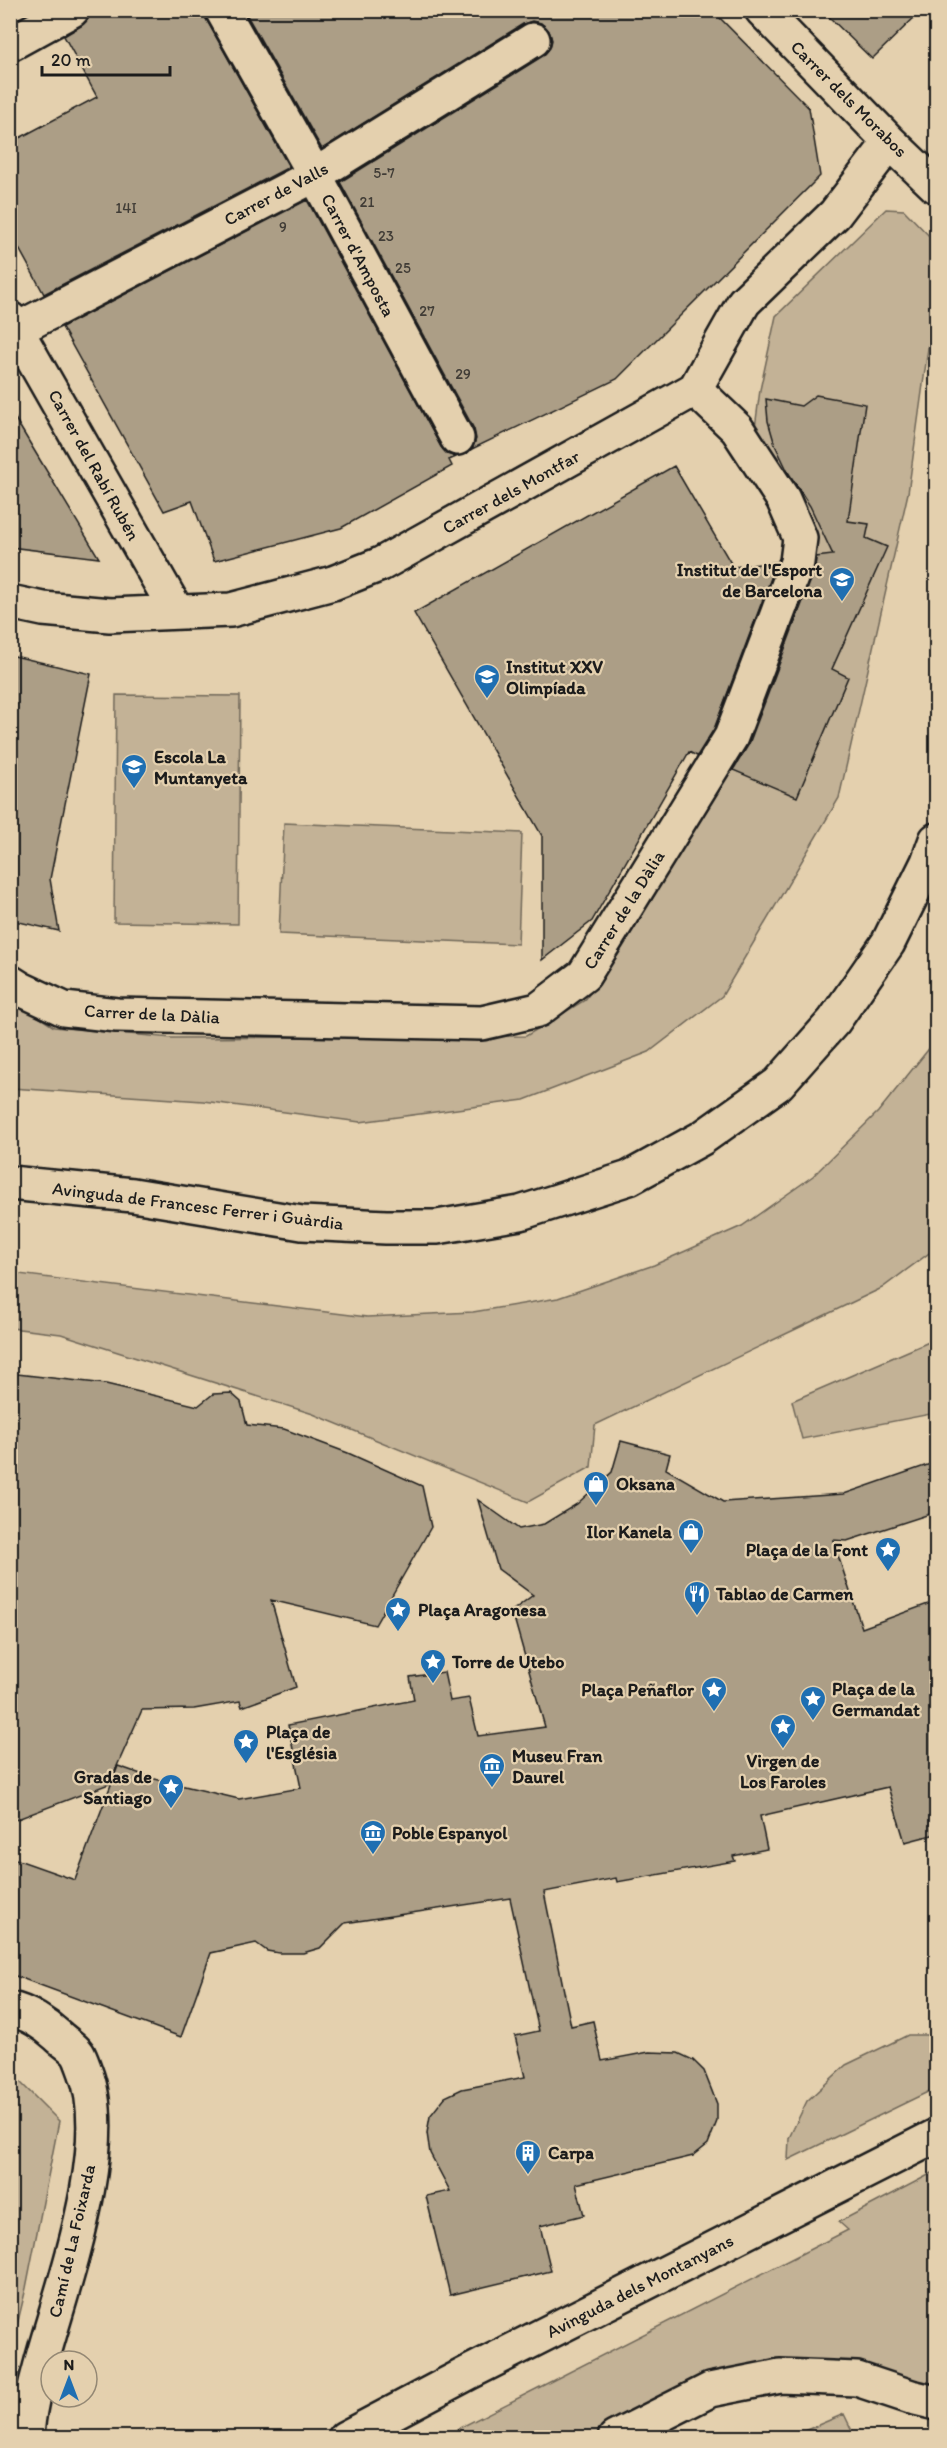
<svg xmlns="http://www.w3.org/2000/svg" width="947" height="2448" font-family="Itim,sans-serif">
<rect width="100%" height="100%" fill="#e4d0ae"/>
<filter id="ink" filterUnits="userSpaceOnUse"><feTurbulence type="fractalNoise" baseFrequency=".0167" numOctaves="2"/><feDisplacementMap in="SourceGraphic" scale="12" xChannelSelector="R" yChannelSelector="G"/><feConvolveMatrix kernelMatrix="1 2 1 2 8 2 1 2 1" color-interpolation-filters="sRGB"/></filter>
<g filter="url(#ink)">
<path fill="#c3b296" stroke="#706759" stroke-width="1.5" d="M886,209L904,210L936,243V290L908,493L839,798L722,996L649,1052L524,1100L360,1122L203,1101L11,1088L10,998L54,1027L172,1038L526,1036L585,1000L618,955L715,795L755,717L789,635L815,582L817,566L812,532L755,428L760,390L776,316Z
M116,695L240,696L238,924L114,922Z
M284,823L522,833L518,944L279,934Z
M936,1040V1248L882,1288L595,1425L591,1467L528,1502L313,1414L61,1334L11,1328V1273L367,1317L473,1312L558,1298L654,1265L742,1226L813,1176L878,1112Z
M936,1339V1413L802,1439L792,1401Z
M908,2035H936V2088L788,2160L789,2138L807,2101L846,2065Z
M10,2075H13L59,2121L26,2288L11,2350Z
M936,2171V2412L846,2388L775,2386L715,2399L640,2437L472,2438L468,2434L462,2437L440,2438L848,2230L839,2222Z
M844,2414L855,2437H790Z"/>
<path fill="#ac9e86" stroke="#1c1c1c" stroke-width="1.5" d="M91,10H203L206,19L289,167L44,294L10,232V143L97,97L64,36L81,26L88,19Z
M244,10H712L809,108L820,176L617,379L472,449L476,439L474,429L340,182L543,56L550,48L552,40L549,31L541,23L532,21L523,24L322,149Z
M822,10H922L872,59Z
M307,200L441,447L447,454L456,457L449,460L452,466L341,528L214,561L192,501L164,511L62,327Z
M816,395L865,404L848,521L869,524L866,538L887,547L832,669L848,677L797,797L733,770L749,744L815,569L816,557L833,555L810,506L788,472L775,445L768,421L766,399L801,406Z
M10,410L37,455L99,558L10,547Z
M674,466L733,567L777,562L714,729L697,756L689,752L592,921L542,960V836L414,613Z
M10,655L91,674L50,879L59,931L10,920Z
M17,1374L106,1384L198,1406L213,1394L231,1393L241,1402L247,1425L284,1429L348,1453L422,1486L431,1527L375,1625L271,1600L296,1687L242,1707L240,1701L194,1709L142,1710L109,1784L10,1822V1449H12Z
M621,1441L670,1454L666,1469L723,1502L844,1494L936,1462V1512L847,1541L833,1540L862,1628L936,1601V1834L905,1842L888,1787L760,1816L767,1849L733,1856L735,1861L617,1882L616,1878L544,1892L571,2026L593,2021L602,2061L649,2052L678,2053L693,2060L704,2071L717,2104V2121L708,2144L693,2156L576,2184L584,2215L540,2226L551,2271L450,2295L426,2196L450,2191L430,2153L427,2133L430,2116L445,2097L462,2089L525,2077L515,2036L539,2031L510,1898L345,1923L320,1948L303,1953H279L267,1951L256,1943L211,1953L181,2037L10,1974V1857L75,1880L118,1766L155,1779L239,1799L301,1788L288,1725L414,1700L410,1677L444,1672L450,1701L469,1698L478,1736L545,1727L512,1611L533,1595L498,1569L478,1500L519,1529L544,1524L577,1504L612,1472Z"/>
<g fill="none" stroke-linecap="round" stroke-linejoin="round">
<defs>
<path id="minor" d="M222,10L315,175L457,438
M762,10L890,142L936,186
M10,44L72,10
M10,319L177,612
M10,333L315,175L533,40
M10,602L43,609L110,615L231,610L333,583L381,564L695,389L744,302L835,214L890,142
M10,982L21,989L64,1009L117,1015L482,1023L538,1010L584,975L731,737L797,562L800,538L783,499L737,429L695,389
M10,1183L133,1195L302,1223L386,1227H437L520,1213L629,1178L702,1138L778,1084L834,1021L888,943L928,862L936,840
M10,2009C27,2012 46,2025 58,2036C64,2042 73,2047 78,2054C81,2059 83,2066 85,2071C114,2145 64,2281 43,2357C36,2383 28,2410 27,2438
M345,2438L468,2373L936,2136
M615,2438L710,2390L780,2376L857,2379L911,2397L936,2403"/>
</defs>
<use href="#minor" stroke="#1c1c1c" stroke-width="38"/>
<use href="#minor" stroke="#e4d0ae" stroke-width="33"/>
</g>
</g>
<defs>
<symbol id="university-pin" viewBox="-11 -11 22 30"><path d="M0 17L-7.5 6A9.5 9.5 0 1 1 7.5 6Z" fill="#1f6fb2" stroke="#e4d0ae"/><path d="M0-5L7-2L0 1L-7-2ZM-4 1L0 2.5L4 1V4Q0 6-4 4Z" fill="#fff"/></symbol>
<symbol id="school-pin" viewBox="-11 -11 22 30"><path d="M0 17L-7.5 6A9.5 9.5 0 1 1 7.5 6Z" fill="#1f6fb2" stroke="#e4d0ae"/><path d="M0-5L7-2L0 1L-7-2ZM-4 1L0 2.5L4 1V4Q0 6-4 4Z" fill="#fff"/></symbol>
<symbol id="shop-pin" viewBox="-11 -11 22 30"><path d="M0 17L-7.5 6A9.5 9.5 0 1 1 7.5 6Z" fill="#1f6fb2" stroke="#e4d0ae"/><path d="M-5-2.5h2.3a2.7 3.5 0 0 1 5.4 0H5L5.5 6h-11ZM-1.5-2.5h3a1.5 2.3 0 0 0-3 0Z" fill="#fff"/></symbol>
<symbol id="sight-pin" viewBox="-11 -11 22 30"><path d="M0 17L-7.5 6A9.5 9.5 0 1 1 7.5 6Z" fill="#1f6fb2" stroke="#e4d0ae"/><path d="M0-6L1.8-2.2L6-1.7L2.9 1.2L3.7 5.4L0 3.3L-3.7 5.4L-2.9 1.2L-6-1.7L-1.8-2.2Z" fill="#fff"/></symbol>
<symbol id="restaurant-pin" viewBox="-11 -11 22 30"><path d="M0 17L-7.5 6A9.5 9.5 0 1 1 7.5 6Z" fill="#1f6fb2" stroke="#e4d0ae"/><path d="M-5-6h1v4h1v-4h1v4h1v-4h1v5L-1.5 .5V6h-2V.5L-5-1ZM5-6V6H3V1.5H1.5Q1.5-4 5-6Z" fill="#fff"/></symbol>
<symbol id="museum-pin" viewBox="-11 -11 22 30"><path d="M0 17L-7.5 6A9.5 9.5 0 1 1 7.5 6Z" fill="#1f6fb2" stroke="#e4d0ae"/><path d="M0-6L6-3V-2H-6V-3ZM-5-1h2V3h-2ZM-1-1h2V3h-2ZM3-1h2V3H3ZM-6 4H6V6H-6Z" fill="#fff"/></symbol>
<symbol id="building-pin" viewBox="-11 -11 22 30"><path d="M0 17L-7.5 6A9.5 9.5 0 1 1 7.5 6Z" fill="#1f6fb2" stroke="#e4d0ae"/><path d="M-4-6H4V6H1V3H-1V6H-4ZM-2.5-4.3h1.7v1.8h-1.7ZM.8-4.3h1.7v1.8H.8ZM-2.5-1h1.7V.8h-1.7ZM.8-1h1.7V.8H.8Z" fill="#fff"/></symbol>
</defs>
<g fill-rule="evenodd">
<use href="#university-pin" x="827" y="565" width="30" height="40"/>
<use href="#school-pin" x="472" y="662" width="30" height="40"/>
<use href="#school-pin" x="119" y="752" width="30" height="40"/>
<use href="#shop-pin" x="581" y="1469" width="30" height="40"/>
<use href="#shop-pin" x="676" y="1517" width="30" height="40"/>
<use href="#sight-pin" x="873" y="1535" width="30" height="40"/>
<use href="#restaurant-pin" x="682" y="1579" width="30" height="40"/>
<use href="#sight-pin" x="383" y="1595" width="30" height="40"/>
<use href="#sight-pin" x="418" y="1647" width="30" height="40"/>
<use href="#sight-pin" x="699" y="1675" width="30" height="40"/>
<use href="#sight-pin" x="798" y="1684" width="30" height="40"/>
<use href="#sight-pin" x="768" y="1712" width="30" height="40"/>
<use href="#sight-pin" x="231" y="1727" width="30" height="40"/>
<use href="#museum-pin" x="477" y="1751" width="30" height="40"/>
<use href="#sight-pin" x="156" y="1772" width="30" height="40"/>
<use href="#museum-pin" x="358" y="1818" width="30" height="40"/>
<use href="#building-pin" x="513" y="2138" width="30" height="40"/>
</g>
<g text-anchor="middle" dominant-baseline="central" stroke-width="4.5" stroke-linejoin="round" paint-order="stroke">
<g font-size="15" fill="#403c36">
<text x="384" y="173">5-7</text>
<text x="367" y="202">21</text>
<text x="126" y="208">14I</text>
<text x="283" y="227">9</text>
<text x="386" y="236">23</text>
<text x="403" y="268">25</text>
<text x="427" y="311">27</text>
<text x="463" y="374">29</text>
</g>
<g font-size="18" fill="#1c1c1c" stroke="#e4d0ae">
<text transform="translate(849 99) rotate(45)">Carrer dels Morabos</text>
<text transform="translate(276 194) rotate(-28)">Carrer de Valls</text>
<text transform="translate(358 255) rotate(62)">Carrer d'Amposta</text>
<text transform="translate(94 465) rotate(61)">Carrer del Rabí Rubén</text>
<text transform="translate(511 492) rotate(-29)">Carrer dels Montfar</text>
<text transform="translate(624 910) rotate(-58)">Carrer de la Dàlia</text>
<text transform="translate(152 1014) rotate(3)">Carrer de la Dàlia</text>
<text transform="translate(198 1206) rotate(7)">Avinguda de Francesc Ferrer i Guàrdia</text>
<text transform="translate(72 2241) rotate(-77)">Camí de La Foixarda</text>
<text transform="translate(640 2286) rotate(-27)">Avinguda dels Montanyans</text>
</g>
<g font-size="18" font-weight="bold" fill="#1c1c1c" stroke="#e4d0ae" text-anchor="start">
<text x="822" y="570" text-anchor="end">Institut de l'Esport<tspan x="822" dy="21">de Barcelona</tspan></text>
<text x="506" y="667">Institut XXV<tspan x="506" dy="21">Olimpíada</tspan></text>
<text x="154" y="757">Escola La<tspan x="154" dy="21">Muntanyeta</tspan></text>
<text x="616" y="1484">Oksana</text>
<text x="672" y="1532" text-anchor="end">Ilor Kanela</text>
<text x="868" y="1550" text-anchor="end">Plaça de la Font</text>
<text x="716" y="1594">Tablao de Carmen</text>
<text x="418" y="1610">Plaça Aragonesa</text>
<text x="452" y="1662">Torre de Utebo</text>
<text x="832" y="1689">Plaça de la<tspan x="832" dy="21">Germandat</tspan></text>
<text x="694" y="1690" text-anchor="end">Plaça Peñaflor</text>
<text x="266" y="1732">Plaça de<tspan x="266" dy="21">l'Església</tspan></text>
<text x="512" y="1756">Museu Fran<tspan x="512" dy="21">Daurel</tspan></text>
<text x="783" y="1761" text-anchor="middle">Virgen de<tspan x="783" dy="21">Los Faroles</tspan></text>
<text x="152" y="1777" text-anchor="end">Gradas de<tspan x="152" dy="21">Santiago</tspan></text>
<text x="392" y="1833">Poble Espanyol</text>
<text x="548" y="2153">Carpa</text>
</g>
</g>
<rect width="947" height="2448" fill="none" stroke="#e4d0ae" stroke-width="36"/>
<rect x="18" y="18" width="911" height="2412" fill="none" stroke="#1c1c1c" stroke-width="2" filter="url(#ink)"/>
<g transform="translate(69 2379)"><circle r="28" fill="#e4d0ae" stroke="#948874" stroke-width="1.5"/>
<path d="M0-4.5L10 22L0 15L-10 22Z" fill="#1f6fb2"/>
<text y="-9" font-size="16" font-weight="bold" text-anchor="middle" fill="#1c1c1c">N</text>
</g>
<path d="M42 66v9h128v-9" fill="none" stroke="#1c1c1c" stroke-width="3"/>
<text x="51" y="66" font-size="18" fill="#1c1c1c" stroke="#e4d0ae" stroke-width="4.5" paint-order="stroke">20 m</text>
</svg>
